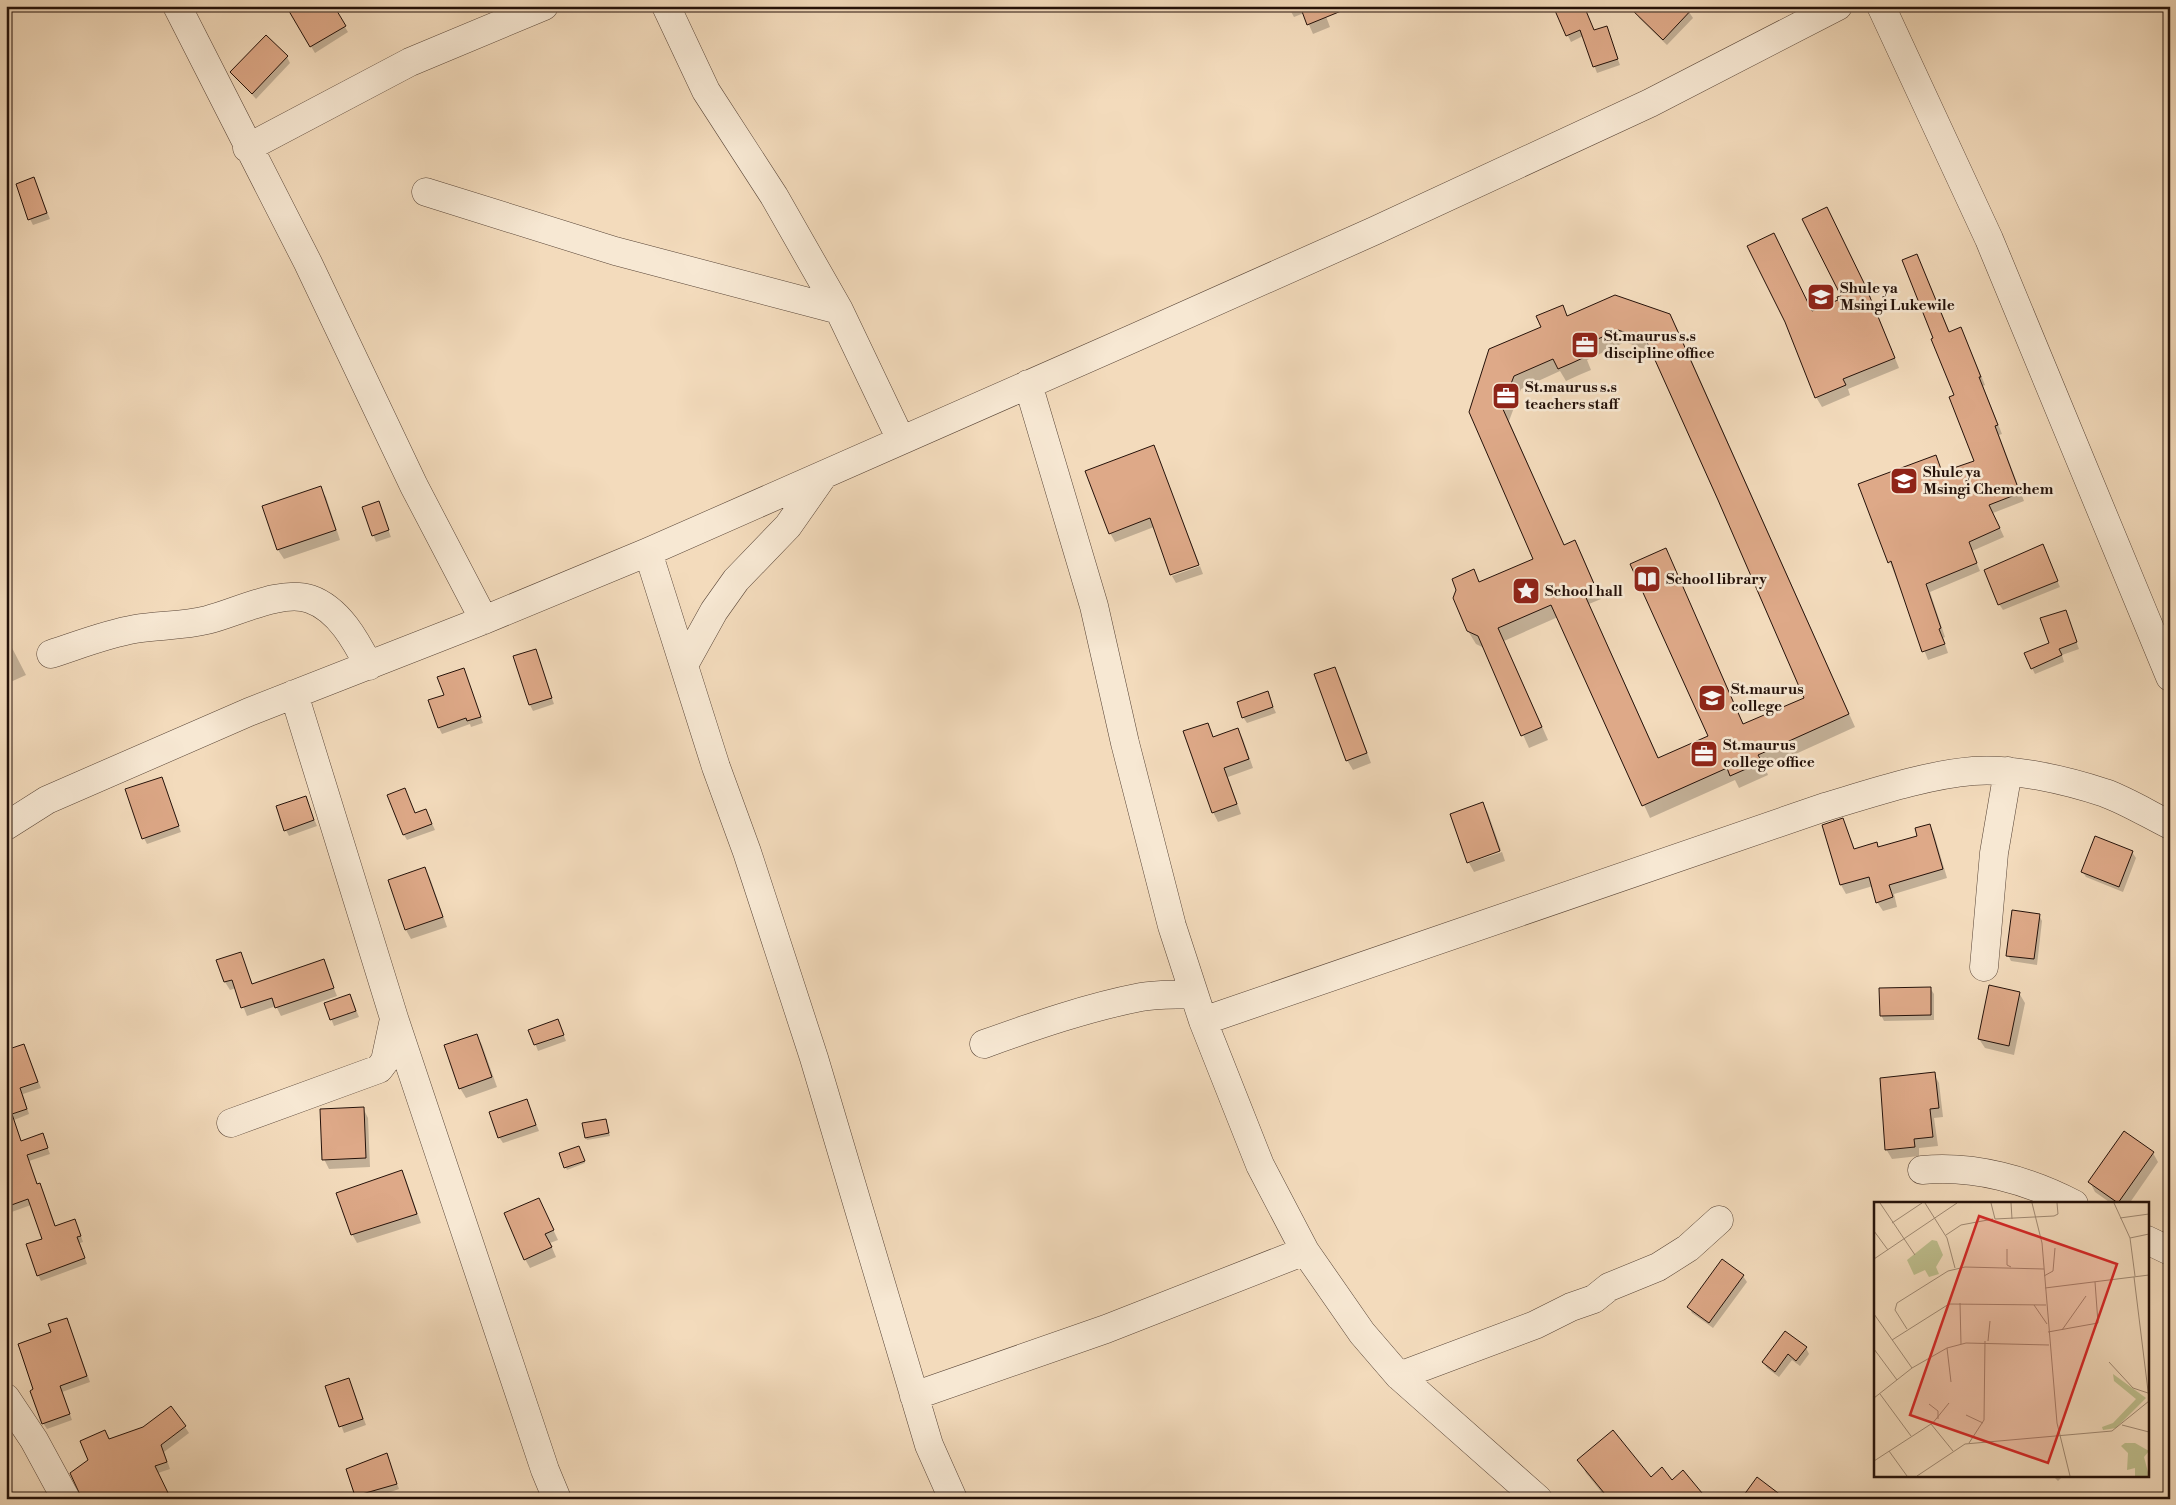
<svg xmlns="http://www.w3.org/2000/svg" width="2176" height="1505" font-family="'Libre Bodoni',serif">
<rect width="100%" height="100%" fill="#f3dbbc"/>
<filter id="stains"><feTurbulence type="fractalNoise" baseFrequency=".004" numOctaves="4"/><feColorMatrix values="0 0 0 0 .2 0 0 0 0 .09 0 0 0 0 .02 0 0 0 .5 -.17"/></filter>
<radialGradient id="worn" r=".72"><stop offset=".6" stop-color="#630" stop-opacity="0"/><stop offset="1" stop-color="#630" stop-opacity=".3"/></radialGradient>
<path fill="#0003" fill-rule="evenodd" d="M332,6L348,32L315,53L295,20Z
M1288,6H1322L1330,27L1313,34L1304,13L1294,17Z
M1555,9L1594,31L1606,27L1620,65L1597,73L1583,36L1571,42Z
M1636,12H1689L1693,18L1667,45L1639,18Z
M287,57L290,63L256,99L232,72Z
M33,178L50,219L33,225L30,219Z
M6,181L12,191L6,194Z
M1832,218L1870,296L1899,368L1848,389L1850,395L1822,407L1816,397L1812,312L1840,301L1842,296Z
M1917,255L1950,333L1960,328L1965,337L1985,385L1983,386L2002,434L1999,435L2024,501L1993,513L2004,537L1972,551L1980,571L1930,592L1945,637L1943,638L1948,653L1928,660L1860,485L1935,457L1943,473L1976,462L1956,396L1935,339Z
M1562,306L1568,317L1669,315L1677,328L1855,727L1765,768L1768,775L1739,788L1735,780L1650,818L1558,617L1504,641L1548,740L1529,748L1484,648L1476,644L1468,631L1473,571L1480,583L1534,559L1470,412ZM1625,342L1652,352L1806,698L1744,725L1665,549L1709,737L1659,759L1589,604L1601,599L1582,555L1574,542L1564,546L1509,421L1521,389L1560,371L1566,381L1579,375L1591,370L1587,360Z
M1153,446L1199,563L1171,574L1154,527L1115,542L1110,533Z
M320,488L326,497L340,540L284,559L278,550L264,507Z
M378,503L391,537L376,542L363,508Z
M2044,551L2060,587L2003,610L1999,604Z
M1200,566L1203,574L1176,583L1172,576Z
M2065,611L2079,649L2062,655L2064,662L2035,674L2032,668L2050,643Z
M8,640L26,675L6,684V641Z
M535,650L554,704L533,711L530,705Z
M1334,668L1340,678L1371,763L1353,770L1347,760Z
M463,669L483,723L471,727L470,724L442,734L439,728L445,696Z
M1267,693L1276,713L1247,723L1243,717Z
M1207,724L1214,738L1238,729L1243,739L1253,768L1228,777L1241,814L1218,822L1213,812Z
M164,784L181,832L147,844L144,838Z
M305,797L317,826L289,836L286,830Z
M1483,804L1488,813L1501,850L1468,861Z
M426,810L435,830L407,840L404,835L415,815Z
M1842,819L1855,850L1876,843L1879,848L1919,837L1929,825L1934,834L1947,878L1894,894L1897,907L1883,911L1877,902L1873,886L1846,894L1841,885L1823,826Z
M1502,852L1505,861L1474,872L1469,863Z
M2132,852L2136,858L2123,892L2086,877L2082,871Z
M425,869L430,878L447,927L411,939L406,930L389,881Z
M2039,915L2042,921L2037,965L2011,961L2008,955Z
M240,953L253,985L323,961L337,996L281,1016L276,1006L247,1016L236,988L230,990L225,982Z
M1930,988L1934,994V1020L1884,1021L1881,1015Z
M2019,993L2025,1003L2014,1055L1985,1048L1979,1039Z
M350,995L359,1017L334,1026L325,1004Z
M558,1021L566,1041L538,1051L530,1030Z
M477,1035L482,1045L497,1087L466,1098L460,1088Z
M7,1036L13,1049L24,1045L41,1088L23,1094L29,1114L14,1120L22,1142L45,1141L50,1154L29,1161L38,1185H40L43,1191L56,1227L74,1221L78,1227L83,1242L80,1243L87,1264L41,1281L38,1275L43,1240L31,1205L6,1214Z
M1934,1074L1939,1083L1943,1117L1934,1118L1938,1146L1919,1148V1156L1892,1159L1886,1149Z
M527,1101L539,1131L503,1143L499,1137Z
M363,1108L368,1118L370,1167L329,1169L324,1159Z
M606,1120L610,1136L587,1140L586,1138Z
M580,1150L585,1163L567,1170L560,1154Z
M2153,1153L2158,1162L2129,1204H2112L2095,1192L2090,1182Z
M401,1172L406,1180L421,1223L357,1243L352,1234Z
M539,1199L558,1240L550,1243L556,1257L530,1268L525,1259Z
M6,1234L10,1246L6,1247Z
M1722,1261L1743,1276L1747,1282L1713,1328L1692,1313L1689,1307Z
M67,1319L90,1382L62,1392L72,1420L47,1429L43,1423L35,1390Z
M1806,1348L1809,1354L1800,1366L1792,1360L1779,1377L1767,1368L1763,1362Z
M349,1379L366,1425L344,1433L327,1387Z
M185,1427L189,1433L164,1452L170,1469L158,1473L90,1460L110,1440Z
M387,1455L399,1489L371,1499H357L347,1470Z
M1579,1460L1651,1478L1672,1481L1705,1499H1607L1586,1473Z
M2053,1476H2063L2058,1481Z"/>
<path fill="#dea988" stroke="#241109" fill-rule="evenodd" d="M286,6H334L346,26L310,47Z
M1300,6H1351V7L1307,25Z
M1553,6H1584L1594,30L1607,26L1618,59L1593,67L1580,30L1566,36Z
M1628,6H1695L1663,40Z
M266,35L288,56L252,94L230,72Z
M34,177L47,213L28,220L16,184Z
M1827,207L1865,285L1895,358L1843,379L1846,385L1815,398L1785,322L1747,246L1774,233L1812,311L1838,300L1837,297L1841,296L1802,219Z
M1917,254L1949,332L1961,327L1981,377H1979L1998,425L1995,426L2020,493L1989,505L2000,528L1969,542L1977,563L1926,584L1941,628L1939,629L1945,644L1922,652L1891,561L1888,563L1858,484L1936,455L1942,472L1974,461L1949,397L1954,395L1931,339L1933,338L1902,260Z
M1615,295L1670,314L1849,714L1758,755L1762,762L1730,776L1727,768L1642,806L1551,605L1498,628L1542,727L1521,736L1478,636L1467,631L1453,598L1456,590L1452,579L1474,569L1479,582L1533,559L1469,412L1489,349L1541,327L1536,316L1563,305L1567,316ZM1618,330L1646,340L1718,500L1804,698L1743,724L1666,548L1630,564L1708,736L1658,758L1583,591L1595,586L1575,540L1564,545L1502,407L1514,376L1553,359L1558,369L1572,363L1585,357L1580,347Z
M1154,445L1199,565L1170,575L1150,518L1109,534L1085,471Z
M321,486L336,530L277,550L262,506Z
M379,501L389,530L372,536L362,507Z
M2043,544L2058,581L1998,605L1984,570Z
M2066,610L2077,642L2059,649L2062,655L2031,669L2024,653L2049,643L2040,618Z
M536,649L552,698L529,705L513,656Z
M1335,667L1367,753L1346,761L1314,674Z
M464,668L481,717L467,721L466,718L438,728L428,700L444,695L437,677Z
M1268,691L1273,707L1242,718L1237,702Z
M1208,723L1213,737L1238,728L1249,759L1224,768L1237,804L1212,813L1183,731Z
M162,777L179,826L142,839L125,789Z
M405,788L415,813L426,809L432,824L403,835L387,795Z
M306,796L314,820L284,831L276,806Z
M1483,802L1500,851L1467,863L1450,814Z
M1843,818L1854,849L1877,842L1878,847L1917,836L1915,828L1930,824L1943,869L1889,885L1893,897L1876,903L1869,877L1840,885L1822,825Z
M2095,836L2133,851L2119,887L2081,872Z
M425,867L443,917L405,930L388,880Z
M2012,910L2040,914L2034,959L2006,956Z
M241,952L252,984L324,959L334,988L275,1008L272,998L241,1008L232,980L224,982L216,960Z
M1989,985L2020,992L2009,1046L1978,1039Z
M1931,987V1015L1880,1016L1879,988Z
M350,994L356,1011L330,1020L324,1003Z
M558,1019L564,1035L534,1045L528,1030Z
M477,1034L492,1077L459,1089L444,1045Z
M24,1044L38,1082L20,1088L27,1109L12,1114L21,1141L43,1133L48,1148L27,1155L37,1184L40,1183L55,1226L75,1219L81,1236L77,1237L85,1258L37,1276L26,1244L42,1239L28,1199L6,1207V1050Z
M1935,1072L1939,1108L1930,1109L1933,1137L1914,1139L1915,1147L1885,1150L1880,1078Z
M527,1099L536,1125L498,1138L489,1112Z
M364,1107L366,1158L322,1160L320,1109Z
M606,1119L609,1133L585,1138L582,1123Z
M2124,1131L2154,1152L2118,1203L2088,1182Z
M579,1146L585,1161L564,1168L559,1153Z
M402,1170L417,1214L351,1235L336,1193Z
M539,1198L554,1230L545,1234L552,1247L524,1260L504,1213Z
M1722,1259L1744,1275L1709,1323L1687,1307Z
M67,1318L87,1376L60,1386L70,1414L42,1424L30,1391L33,1389L18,1344L51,1332L48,1324Z
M1785,1331L1807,1347L1796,1361L1788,1354L1775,1372L1762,1362Z
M349,1378L363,1419L339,1427L325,1386Z
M171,1406L186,1426L161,1445L167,1462L155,1466L171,1499H82L70,1473L88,1460L80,1441L105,1430L109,1439L143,1427Z
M1613,1430L1651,1477L1662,1467L1672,1480L1683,1470L1707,1499H1609L1577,1460Z
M387,1453L397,1484L355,1496L346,1469Z
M1757,1477L1786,1499H1741Z"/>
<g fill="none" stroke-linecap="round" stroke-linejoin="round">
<defs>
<path id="minor" d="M177,6L308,263L414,486L484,620
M666,6L706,91L774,196L839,310L901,440
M1881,6L1989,239L2170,677
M247,148L410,62L544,6
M426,192L615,251L839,310
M1028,384L1094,606L1125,743L1172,926L1203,1021L1260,1165L1305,1251L1362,1333L1399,1376L1538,1499
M648,552L716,767L747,852L814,1058L929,1445L953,1499
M51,654C79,645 106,634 135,629C159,625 183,626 207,620C236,613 281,589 310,599C339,609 356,641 369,666
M684,665L714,611L736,580L788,526L823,476
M294,694L394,1018L545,1470L557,1499
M6,826L47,800L249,712L484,620L648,552L1134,338L1374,231L1650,103L1838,6
M1984,967L1994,853L2008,771
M1203,1021L1825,807C1872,793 1925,775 1973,771C2014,768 2066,780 2105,793C2127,801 2148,814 2170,825
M984,1044C1034,1026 1089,1007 1141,997C1158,994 1177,995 1194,994
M231,1123L379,1069L385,1061L394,1019
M1922,1170C1974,1165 2028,1180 2074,1204
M2147,1240L2170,1251
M1399,1376L1535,1325L1571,1307L1594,1299L1609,1287L1658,1267L1688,1248L1719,1220
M914,1396L1106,1329L1305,1251
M6,1398L34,1440L66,1499"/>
</defs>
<use href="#minor" stroke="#584436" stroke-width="29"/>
<use href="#minor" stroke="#f7e8d3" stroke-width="28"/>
</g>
<defs>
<symbol id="school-square" viewBox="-11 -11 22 22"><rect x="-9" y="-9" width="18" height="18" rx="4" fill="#8f2418" stroke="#f7e8d3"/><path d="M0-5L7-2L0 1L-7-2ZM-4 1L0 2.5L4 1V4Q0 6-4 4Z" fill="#fff"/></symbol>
<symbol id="office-square" viewBox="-11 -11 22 22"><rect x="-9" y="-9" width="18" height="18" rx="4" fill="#8f2418" stroke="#f7e8d3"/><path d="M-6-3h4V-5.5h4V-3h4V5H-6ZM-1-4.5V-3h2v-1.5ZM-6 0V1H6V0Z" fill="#fff"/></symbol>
<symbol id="library-square" viewBox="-11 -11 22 22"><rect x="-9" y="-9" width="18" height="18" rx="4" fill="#8f2418" stroke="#f7e8d3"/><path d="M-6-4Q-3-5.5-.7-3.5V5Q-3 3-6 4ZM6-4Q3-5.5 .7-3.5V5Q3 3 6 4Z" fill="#fff"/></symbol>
<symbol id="sight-square" viewBox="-11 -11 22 22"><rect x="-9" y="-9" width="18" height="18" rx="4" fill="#8f2418" stroke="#f7e8d3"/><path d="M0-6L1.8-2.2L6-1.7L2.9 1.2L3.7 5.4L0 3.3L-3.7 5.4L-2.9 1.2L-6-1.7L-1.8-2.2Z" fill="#fff"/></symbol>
<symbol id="university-square" viewBox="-11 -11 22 22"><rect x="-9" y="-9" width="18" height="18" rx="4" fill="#8f2418" stroke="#f7e8d3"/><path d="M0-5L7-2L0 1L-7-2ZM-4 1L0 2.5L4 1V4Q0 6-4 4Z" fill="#fff"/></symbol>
</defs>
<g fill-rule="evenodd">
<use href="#school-square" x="1805" y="281" width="32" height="32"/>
<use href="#office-square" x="1569" y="329" width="32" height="32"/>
<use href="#office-square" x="1490" y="380" width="32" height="32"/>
<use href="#school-square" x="1888" y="465" width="32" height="32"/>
<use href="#library-square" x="1631" y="563" width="32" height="32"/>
<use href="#sight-square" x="1510" y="575" width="32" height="32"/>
<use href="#university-square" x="1696" y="682" width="32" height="32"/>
<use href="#office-square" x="1688" y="738" width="32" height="32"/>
</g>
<g text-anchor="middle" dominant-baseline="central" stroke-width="5" stroke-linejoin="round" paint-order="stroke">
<g font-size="15" font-weight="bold" fill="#241109" stroke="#f7e8d3" text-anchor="start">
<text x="1840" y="288">Shule ya<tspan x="1840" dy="17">Msingi Lukewile</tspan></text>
<text x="1604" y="336">St.maurus s.s<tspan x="1604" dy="17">discipline office</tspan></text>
<text x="1525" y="387">St.maurus s.s<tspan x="1525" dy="17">teachers staff</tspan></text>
<text x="1923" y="472">Shule ya<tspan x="1923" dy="17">Msingi Chemchem</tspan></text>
<text x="1666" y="579">School library</text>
<text x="1545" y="591">School hall</text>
<text x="1731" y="689">St.maurus<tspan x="1731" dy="17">college</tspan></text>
<text x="1723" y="745">St.maurus<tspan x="1723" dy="17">college office</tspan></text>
</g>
</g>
<g transform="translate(1874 1202)">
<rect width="275" height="275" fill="#f3dbbc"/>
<path d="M58,38L63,39L69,53L62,65L65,72L55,75L51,68L40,73L33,58ZM239,172L272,196L242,226L229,228L228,225L239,221L262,197L240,179ZM251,241H261L275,249L270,255L275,274H261V266L253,268L254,251L247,244Z" fill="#bebf8e"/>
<path fill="none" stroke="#a08a74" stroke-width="1" d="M6,1L41,53M51,1L73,36L81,66M117,1L121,17L180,14L184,12L183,1M137,1L138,17M158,1L168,41L183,221L196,274M240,1L256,36L261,74M246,16L275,12M18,21L48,1M0,29L14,48M72,33L87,23L119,17M256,36L275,32M133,47V63L137,65M0,57L83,1M170,74L179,69L181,46M260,75L275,197M171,86L275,73M86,101L87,142M160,103L173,122M0,112L38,166L73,146L92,141L175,143M33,127L21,108L23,101L74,69L91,65L170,67M188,128L212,94M174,130L224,121L221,80M18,138L75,102L172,103M114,139L116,119M73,146L77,180M0,147L23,178M235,160L259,186L274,191M6,192L37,234M0,196L38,166M55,202L64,209V217M92,213L109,221M58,222L75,201M248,223L275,230M95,241L110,218L111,139M15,249L33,274M0,259L57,222L79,249M43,274L91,242L238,229L275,199"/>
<path fill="#d62828" fill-opacity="0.15" stroke="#d62828" stroke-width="2.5" d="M105,14L243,62L174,261L36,213Z"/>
<rect width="275" height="275" fill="none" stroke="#241109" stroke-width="2.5"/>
</g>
<rect width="2176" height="1505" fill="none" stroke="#f3dbbc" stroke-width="25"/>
<rect x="8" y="8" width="2161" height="1490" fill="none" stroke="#241109" stroke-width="2.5"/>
<rect x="12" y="12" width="2151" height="1480" fill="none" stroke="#241109"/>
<rect width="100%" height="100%" filter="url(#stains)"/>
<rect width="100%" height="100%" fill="url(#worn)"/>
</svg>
